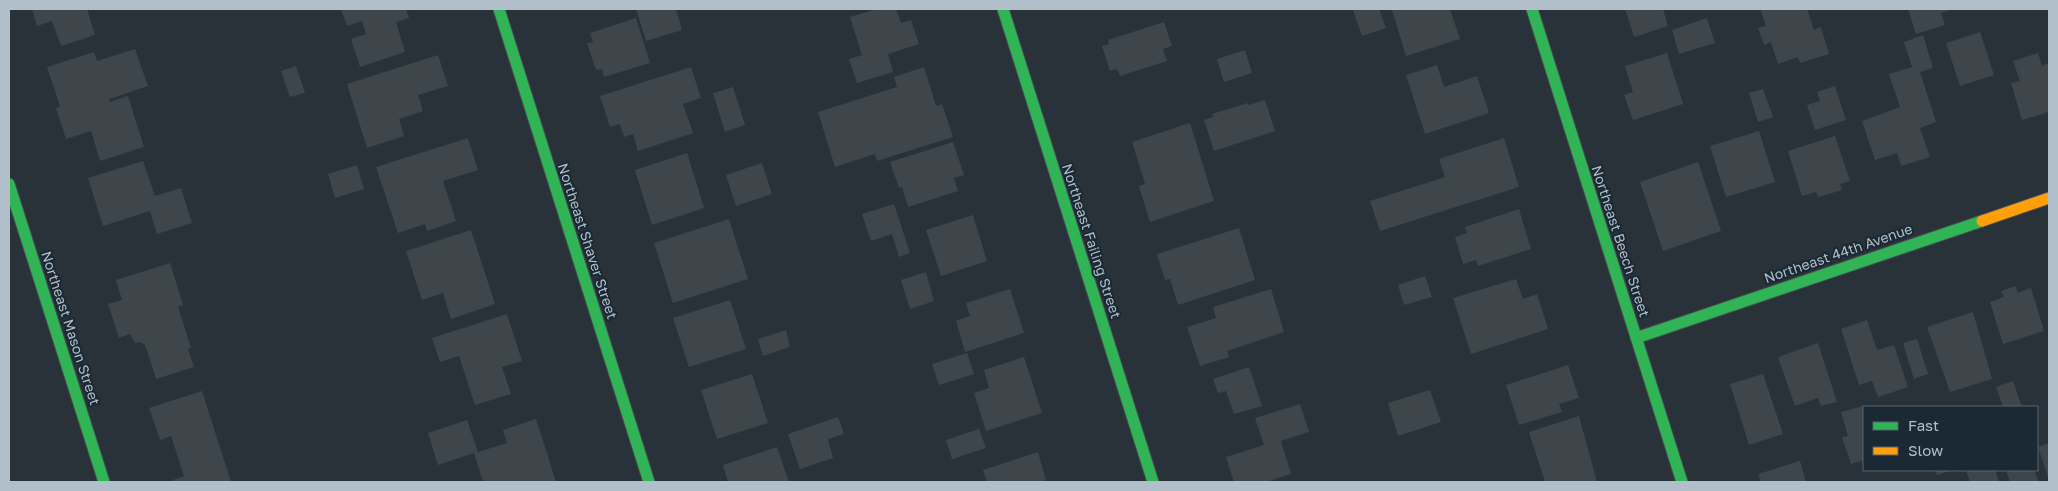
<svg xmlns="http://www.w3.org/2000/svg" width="2058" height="491" font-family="'Golos Text',sans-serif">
<rect width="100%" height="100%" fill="#283238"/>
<path fill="#3e464b" d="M32,9H87L95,35L61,46L52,21L37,26Z
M341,9H406L409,18L396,22L405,52L360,67L351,39L366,34L362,21L347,26Z
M636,9H676L682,30L646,41Z
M876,9H896L901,23L911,20L919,44L888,54L893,72L857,83L849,59L862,55L850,17Z
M1356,9H1379L1386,28L1362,36L1353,10Z
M1397,9H1450L1460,39L1406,56L1392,10Z
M1625,9H1663L1668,26L1634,37Z
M1760,9H1807L1814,30L1821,27L1829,54L1800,63L1798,57L1778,64L1771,42L1764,45L1758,28L1766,26Z
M1908,9H1954L1941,13L1945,25L1916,34Z
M636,18L650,63L604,77L602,69L596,70L587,43L593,42L590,33Z
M1707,18L1715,43L1679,54L1672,30Z
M1164,22L1172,46L1163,49L1167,61L1120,76L1117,69L1110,71L1102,46L1109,44L1108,40Z
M1980,32L1994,75L1960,86L1946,43Z
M1923,35L1933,68L1920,72L1936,122L1920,128L1930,157L1901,166L1897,153L1875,160L1862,121L1900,107L1889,74L1912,67L1904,42Z
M135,49L148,86L109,99L110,102L128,96L144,147L100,161L91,131L66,139L56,108L60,106L47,67L94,52L97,61Z
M1245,50L1252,73L1224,82L1217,59Z
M1667,53L1683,104L1633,120L1624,95L1633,92L1625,66Z
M2038,53L2042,66L2049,63V112L2022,120L2011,83L2020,81L2013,61Z
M438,55L448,86L418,95L423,111L399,119L404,136L367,148L347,84Z
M1437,65L1444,87L1477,76L1489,113L1425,134L1406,75Z
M296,66L305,93L290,97L281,71Z
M691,67L701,98L683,104L693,133L638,151L633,134L624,137L620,124L610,127L600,96Z
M924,67L936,106L942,104L953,137L877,161L875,154L835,167L818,112L897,87L894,77Z
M1835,86L1846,120L1815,130L1807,105L1820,101L1817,92Z
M733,87L745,125L725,132L713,93Z
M1763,89L1773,117L1758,122L1749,93Z
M1265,100L1275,131L1214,151L1204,120L1213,117L1212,114L1248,103V105Z
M1190,123L1214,201L1150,222L1139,186L1145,184L1132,142Z
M1759,131L1775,182L1726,197L1710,146Z
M1835,136L1850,181L1840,184L1842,190L1818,197L1816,192L1802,196L1788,151Z
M468,138L478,170L443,181L456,221L427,231L425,224L398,233L376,167Z
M1504,138L1519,187L1380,231L1370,201L1445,177L1439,159Z
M953,142L964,175L954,178L958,191L908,207L902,187L899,188L890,162Z
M687,153L704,208L652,225L635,170Z
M143,161L155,196L181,188L192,223L157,234L150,211L103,226L88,178Z
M1698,162L1721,231L1663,251L1640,182Z
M762,163L772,194L736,206L726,175Z
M357,165L364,189L335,198L328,174Z
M894,204L910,253L899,257L892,234L871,241L862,214Z
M1519,209L1531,249L1478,266L1476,260L1463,264L1455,237L1467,233L1465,227Z
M973,215L987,261L941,276L926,230Z
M729,219L748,279L673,303L654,243Z
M1239,228L1255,280L1178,305L1170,279L1165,280L1157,254Z
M471,230L495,304L451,319L443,293L422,300L406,251Z
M170,263L183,305L178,307L191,348L188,349L194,367L156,379L145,345L140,342L135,343L130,334L119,338L108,304L122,300L116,280Z
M926,272L934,301L910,309L901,280Z
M1425,276L1432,297L1404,305L1398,285Z
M1516,279L1523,299L1537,294L1548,329L1471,354L1453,298Z
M2015,286L2018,293L2031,288L2044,331L2003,344L1990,302L2004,297L2001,291Z
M1010,289L1024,333L965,352L956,321L970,316L966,303Z
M1271,289L1284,332L1227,351L1229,357L1200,366L1187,327L1216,318L1213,307Z
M730,300L746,349L689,367L673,318Z
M1973,312L1992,379L1950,392L1927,327Z
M507,314L522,361L502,367L511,394L475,405L459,356L440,362L432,338Z
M1867,320L1877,350L1894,345L1908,387L1878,397L1872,381L1859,385L1841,329Z
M786,330L790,347L763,356L758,339Z
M1917,339L1928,374L1914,379L1903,343Z
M1818,343L1837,402L1821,406L1818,398L1795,406L1778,357Z
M967,353L974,374L939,385L932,364Z
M1024,357L1042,413L986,431L974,393L989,388L984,370Z
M1568,365L1579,398L1559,404L1562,412L1519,425L1506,385Z
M1249,367L1262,406L1234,414L1226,391L1218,393L1213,379Z
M752,374L768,423L717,439L701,390Z
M1763,374L1783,434L1749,445L1730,384Z
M2013,381L2022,407H2003L1996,387Z
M1430,390L1441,422L1398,436L1388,403Z
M202,391L231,482H174L173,480L184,476L171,436L160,440L149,408Z
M1300,404L1309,432L1281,441L1291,474L1266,482H1234L1226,457L1264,445L1255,418Z
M1863,406L1864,460L1851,464L1842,437L1848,436L1841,412Z
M1579,416L1597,482H1545L1529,432Z
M838,417L844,434L828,439L833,458L800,469L788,434Z
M536,419L556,482H483L474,453L438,465L428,433L467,420L478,452L507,443L503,430Z
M979,429L986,448L952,459L946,440Z
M2049,443V480L2038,447Z
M777,447L789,482H728L723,465Z
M1038,452L1046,480L1039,482H987L983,470Z
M1800,461L1806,482H1761L1758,474Z
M1935,470H1953L1937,475Z
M1966,470H1995L1999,482H1970Z
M2006,470H2034L2039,482H2010Z"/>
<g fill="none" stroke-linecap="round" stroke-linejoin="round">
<defs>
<path id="fast" d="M499,9L649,482
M1003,9L1153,482
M1532,9L1682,482
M9,184L104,482
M1636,338L1982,221"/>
<path id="slow" d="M1982,221L2049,198"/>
</defs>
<use href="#fast" stroke="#464e53" stroke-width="13"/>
<use href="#slow" stroke="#464e53" stroke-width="13"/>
<use href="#fast" stroke="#30b455" stroke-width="11"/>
<use href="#slow" stroke="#ff9f0a" stroke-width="11"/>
</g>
<g text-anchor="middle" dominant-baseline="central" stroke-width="4" stroke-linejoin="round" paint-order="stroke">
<g font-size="14" fill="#b1bfca" stroke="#1a2934">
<text transform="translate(588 241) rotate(72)">Northeast Shaver Street</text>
<text transform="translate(1092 241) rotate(72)">Northeast Failing Street</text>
<text transform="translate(1621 241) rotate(72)">Northeast Beech Street</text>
<text transform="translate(1838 253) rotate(-19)">Northeast 44th Avenue</text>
<text transform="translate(71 328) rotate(72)">Northeast Mason Street</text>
</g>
</g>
<rect width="2058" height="491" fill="none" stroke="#b1bfca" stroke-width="20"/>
<rect x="1863" y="406" width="175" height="65" fill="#1a2934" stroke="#566570"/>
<rect x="1873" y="422" width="25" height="8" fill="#30b455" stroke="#566570"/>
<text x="1908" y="431" font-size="15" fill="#b1bfca">Fast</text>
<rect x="1873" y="447" width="25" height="8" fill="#ff9f0a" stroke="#566570"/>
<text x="1908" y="456" font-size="15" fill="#b1bfca">Slow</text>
</svg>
